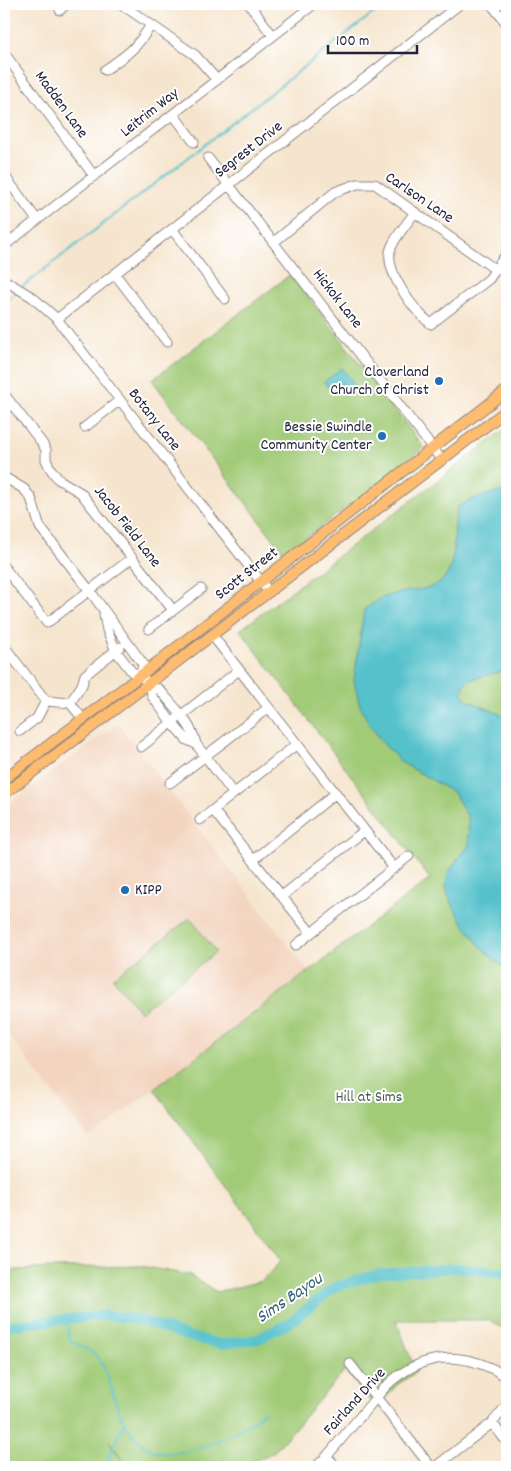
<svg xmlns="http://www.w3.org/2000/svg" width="511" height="1471" font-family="Dekko,sans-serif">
<rect width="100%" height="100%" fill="#fff"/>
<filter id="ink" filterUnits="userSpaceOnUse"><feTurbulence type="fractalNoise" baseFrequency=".02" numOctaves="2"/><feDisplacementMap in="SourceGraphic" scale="10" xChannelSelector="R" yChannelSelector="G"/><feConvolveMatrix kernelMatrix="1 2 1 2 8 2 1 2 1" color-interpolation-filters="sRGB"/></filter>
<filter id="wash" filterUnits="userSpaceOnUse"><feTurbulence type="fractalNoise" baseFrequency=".0096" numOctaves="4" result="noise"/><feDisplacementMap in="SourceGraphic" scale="20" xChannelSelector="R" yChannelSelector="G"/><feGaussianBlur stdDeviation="1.12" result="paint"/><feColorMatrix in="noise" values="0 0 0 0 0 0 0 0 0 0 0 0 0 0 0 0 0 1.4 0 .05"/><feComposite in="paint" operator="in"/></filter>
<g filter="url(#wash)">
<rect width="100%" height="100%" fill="#f6e5ce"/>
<path fill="#f3d4be" d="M118,724L309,972L101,1129L87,1137L4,1030V807Z"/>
<path fill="#a1cb77" stroke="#627659" d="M291,274L424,448L285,554L152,380Z
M507,428V1332L490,1320H396L416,1372L397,1385L376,1408L345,1370L274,1452L247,1464L238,1467H128L109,1441L126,1467H4V1271L50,1268L140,1266L190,1275L217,1292L262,1281L281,1261L154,1089L430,879L240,630Z
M190,918L216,952L140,1012L113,978Z"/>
<path fill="#54c1cb" stroke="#3b7283" d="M342,368L354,384L348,389L342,383L331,392L324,382Z
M507,491V670L469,680L464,685L463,694L467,700L507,717V969C500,964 491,958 486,952C474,940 443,898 446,882C449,867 460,857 469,846L468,817L454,793L401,762L382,742L368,722L359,703L354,680L364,610C374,602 382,597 394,594C417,587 443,594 451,565C456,546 453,527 457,508C471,497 489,494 507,491Z"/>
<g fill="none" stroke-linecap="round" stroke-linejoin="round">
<path stroke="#54c1cb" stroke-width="2" d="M22,287L385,4
M4,302L17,292
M66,1321L70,1340C77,1347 89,1347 98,1358C112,1376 112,1402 124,1421C129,1430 140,1445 150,1449C179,1464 244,1433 264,1411
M105,1467L124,1422"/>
<path stroke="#54c1cb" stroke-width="10" d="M4,1326L105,1315L140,1320L190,1337L222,1344L258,1339L289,1323L335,1287L378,1274L456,1268L507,1273"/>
</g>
</g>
<g filter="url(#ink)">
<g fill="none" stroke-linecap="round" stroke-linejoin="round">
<defs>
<path id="minor" d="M121,4L195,55L217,80
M249,4L273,36
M491,4L507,24
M60,10L66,4
M4,53L94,176
M105,70C128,54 136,49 151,25
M173,114L194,142
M208,158L441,459
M4,175L37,220
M415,212C408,223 396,235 391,248C383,270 414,311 431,324L489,279L507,253
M172,229L225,299
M274,242L335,192L357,184H375L496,270
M4,246L314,4
M115,274L167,342
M4,280L32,297L57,319L269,592
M57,319L460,4
M4,394L42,443L46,450V460L50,468L58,479L81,493L173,610
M85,427L120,400
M4,477L24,489L31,498L40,527L90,591L143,664L141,675
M4,567L47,623L132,558
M104,615L107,630L116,651L132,672L141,675L151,688L152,696L172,723L187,740L196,744C192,723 172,705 159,689L151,688
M149,629L201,589
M212,635L394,868L311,933L213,810L297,744
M4,646L46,701L70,703L83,719
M70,703L82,685L85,675L120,647
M20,731L37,718L46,701
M196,744L233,793
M141,747L239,670
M170,783L268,708
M200,820L213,810
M253,860L336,793
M394,868L409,856
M282,896L364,831
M296,945L311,933
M350,1364L431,1467
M492,1423L507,1442
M327,1456L336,1467
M316,1467L327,1456L385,1387C422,1351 465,1350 507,1377
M435,1467L492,1423L507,1405"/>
<path id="major" d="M4,779L141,675L507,390
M4,794L507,410"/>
</defs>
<use href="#minor" stroke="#8c8484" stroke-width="11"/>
<use href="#major" stroke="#8c8484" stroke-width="12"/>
<use href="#minor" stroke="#fff" stroke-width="9"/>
<use href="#major" stroke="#fdbc6f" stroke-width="10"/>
</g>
</g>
<g fill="#1f6fb2" stroke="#fff" stroke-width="2">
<circle cx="439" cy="381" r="5"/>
<circle cx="382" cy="436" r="5"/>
<circle cx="125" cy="890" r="5"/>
</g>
<g text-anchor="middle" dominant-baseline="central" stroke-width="4" stroke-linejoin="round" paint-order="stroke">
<g font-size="16" fill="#22223b" stroke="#fff">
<text transform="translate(61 105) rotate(54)">Madden Lane</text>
<text transform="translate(150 113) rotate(-38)">Leitrim Way</text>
<text transform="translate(249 150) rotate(-38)">Segrest Drive</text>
<text transform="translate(419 198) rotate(34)">Carlson Lane</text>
<text transform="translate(337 299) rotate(52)">Hickok Lane</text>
<text transform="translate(154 420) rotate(52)">Botany Lane</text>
<text transform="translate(127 527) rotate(52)">Jacob Field Lane</text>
<text transform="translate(247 574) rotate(-38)">Scott Street</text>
<text transform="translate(355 1402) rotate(-48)">Fairland Drive</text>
</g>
<g font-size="16" fill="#22223b" stroke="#fff" text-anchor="end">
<text x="429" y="372">Cloverland<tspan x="429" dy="18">Church of Christ</tspan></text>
<text x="372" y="427">Bessie Swindle<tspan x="372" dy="18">Community Center</tspan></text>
<text x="135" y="890" text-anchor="start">KIPP</text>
</g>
<g font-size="16" fill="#4e5d50" stroke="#fff">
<text x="369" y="1097">Hill at Sims</text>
</g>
<g font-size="18" font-style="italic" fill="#366275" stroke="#fff">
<text transform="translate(290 1299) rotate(-34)">Sims Bayou</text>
</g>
</g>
<rect width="511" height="1471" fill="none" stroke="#fff" stroke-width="20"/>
<path d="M328 45v8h89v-8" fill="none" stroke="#22223b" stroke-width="2.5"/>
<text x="336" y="45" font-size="15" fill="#22223b" stroke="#ffffff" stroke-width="4" paint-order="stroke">100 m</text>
</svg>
